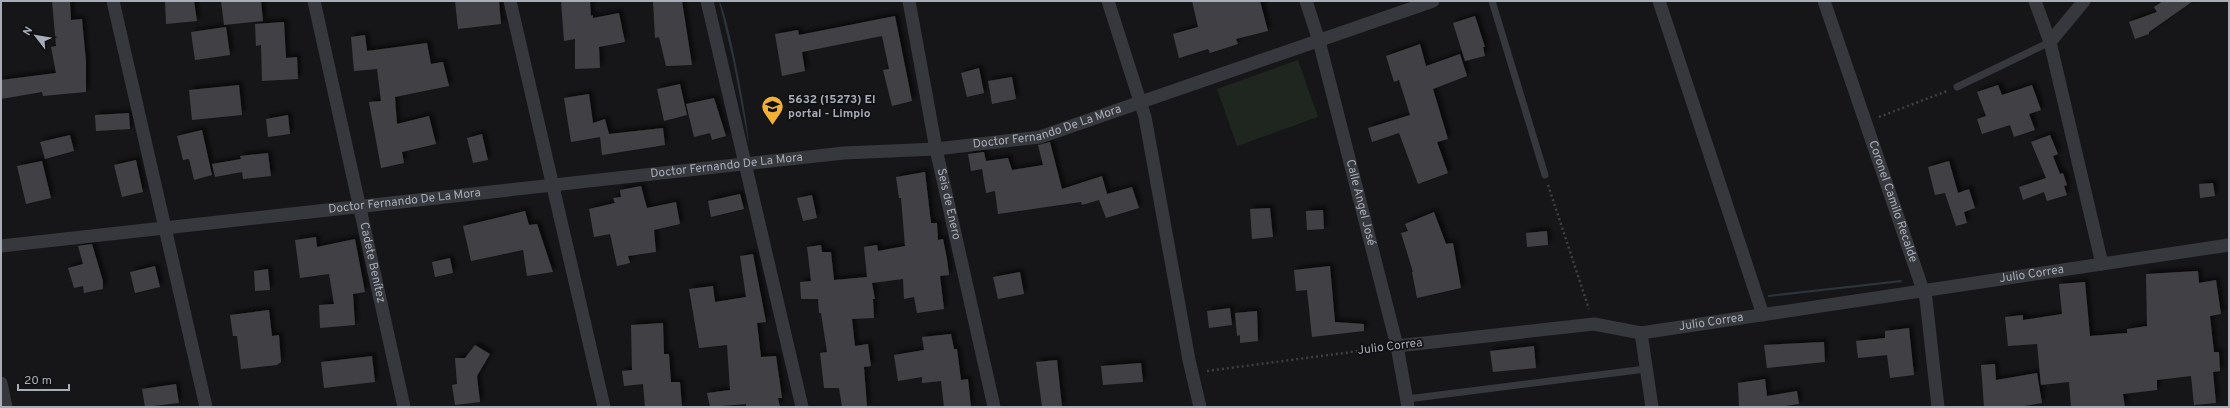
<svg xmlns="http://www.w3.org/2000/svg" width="2230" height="408" font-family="Overpass,sans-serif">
<defs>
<filter id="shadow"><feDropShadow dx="3.5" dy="-3.5" stdDeviation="2" flood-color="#0009"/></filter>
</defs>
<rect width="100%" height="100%" fill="#161618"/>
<path fill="#1e261f" d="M1298,60L1318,117L1237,146L1217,89Z"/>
<path fill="#2c353c" d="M719,1C727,9 749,127 749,145L733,60Z
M1901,280L1902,282L1768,297V295Z"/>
<path fill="#404145" filter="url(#shadow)" d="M52,1H70L71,20L82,19L86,61V92L43,96L42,92L1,99V80L56,73L51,47L56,46Z
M165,1H194L197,21L166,24Z
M221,1H261L263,21L224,25Z
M455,1H499L501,24L458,29Z
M561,1H590L591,16L593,15V18L619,13L625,42L599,47L600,68L575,69V39L564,41Z
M653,1H682L692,65L666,66L659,37L655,38Z
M1192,1H1260L1268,31L1236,39L1238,44L1210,53L1208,49L1179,58L1173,34L1198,27Z
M2163,1H2193L2149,32V34L2135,39L2129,22L2157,12L2154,7Z
M895,16L912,101L892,106L883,70L889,69L882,36L802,52L805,71L782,76L775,34L798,30L799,35Z
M1475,16L1485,47H1483L1485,56L1465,61L1453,23Z
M284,22L286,58L297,57L298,79L262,81L261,45L256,46L255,24Z
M226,27L230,55L195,60L191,32Z
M365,35L367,51L427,43L431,64L443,62L449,86L395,97L397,124L429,116L436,144L402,152L404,163L381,168L369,102L381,101L377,69L354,71L351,37Z
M1420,44L1426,66L1460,54L1467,76L1433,89L1448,139L1437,142L1448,173L1418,184L1399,133L1372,142L1368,128L1410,115L1399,80L1394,82L1386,56Z
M979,68L984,93L967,97L961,73Z
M1012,77L1016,99L992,104L988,81Z
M680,84L687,115L664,121L657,89Z
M239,85L242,115L192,120L189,90Z
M1998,85L2002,95L2032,85L2041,110L2029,114L2035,130L2014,137L2010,125L1982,134L1977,119L1986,116L1977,92Z
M589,94L593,123L605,119L609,134L663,128L665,145L602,155L600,137L571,142L564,98Z
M714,98L726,136L712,140L710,133L694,137L686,104Z
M129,113L130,129L96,131L95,115Z
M288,115L290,134L268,137L266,119Z
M202,130L212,175L194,180L189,159L183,160L177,136Z
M482,134L488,160L473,163L467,138Z
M70,135L74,151L45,159L40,142Z
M2050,135L2058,154L2053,156L2060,174L2063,173L2067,185L2064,186L2067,195L2047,201L2044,192L2023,200L2019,187L2046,178L2031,142Z
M1050,142L1062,189L1102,176L1107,194L1132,187L1139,208L1106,218L1099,200L1082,205L1081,202L998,214L995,191L986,193L982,169L971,171L968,154L984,152L986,161L1008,158L1012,170L1043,165L1038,145Z
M268,153L271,176L243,179L242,172L215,177L212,164L241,159L240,156Z
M136,160L143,192L122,197L114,165Z
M42,161L51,198L26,204L17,166Z
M1949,161L1958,193L1969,189L1975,208L1964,212L1967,223L1956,226L1945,193L1935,195L1928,167Z
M925,172L931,223H937L938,240L943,239L947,259L949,275L940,276L944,309L917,313L914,297L904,299L903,279L872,283L875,299H873L874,318L852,319L855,346L868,344L871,366L864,367L867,407H842L839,388H824L820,353L827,352L821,313H819L818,299H801L800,282L811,281L807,247L821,245L822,252H831L834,280L867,277L864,247L877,245L878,251L905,246L901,198H899L896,177Z
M2213,183L2215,196L2200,198L2199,184Z
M641,186L647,208L676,202L680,224L654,230L656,252L628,256L630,263L617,266L610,234L594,237L589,209L615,203L613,198L621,197L620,190Z
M740,194L744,209L711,217L708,201Z
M812,195L817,218L803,221L797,198Z
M1270,208L1273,237L1252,239L1250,209Z
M1323,210L1324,229L1307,230L1306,211Z
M525,211L529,225L537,224L553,272L527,276L523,250L471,261L463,226Z
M1434,212L1446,244L1453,243L1461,288L1417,298L1412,272H1413L1401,233L1408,231L1405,224Z
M1547,231L1548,245L1527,247L1526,233Z
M316,237L317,247L355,239L365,292L353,294L355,325L320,328L319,305L334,304L329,274L300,278L295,240Z
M92,244L103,281V289L84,293L83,286L74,288L68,268L83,264L78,246Z
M753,254L766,322L757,323L761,357L776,356L782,398H778L780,407H746V404L710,407L707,393L730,390L727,345L699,348L689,289L713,286L715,302L746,297L740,256Z
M450,258L453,273L435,277L432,262Z
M155,266L160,287L135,293L130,272Z
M1330,266L1335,322L1364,324V331L1312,337L1307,290L1296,291L1294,270Z
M268,269L270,290L255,291L254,271Z
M2198,271L2199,283L2216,280L2221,314L2210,316L2214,352H2219L2220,371L2213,372L2216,403L2194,405L2191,376L2157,380V390L2123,394L2125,407H2071L2069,382L2041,385L2037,344L2008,346L2005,317L2023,315V320L2062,314L2059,284L2085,282L2090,336L2127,333V329L2147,326L2146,274Z
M1020,272L1024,294L998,299L993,277Z
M1230,308L1232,325L1209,328L1207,311Z
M269,310L272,336L279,335L281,362L277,365L241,369L237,336H233L230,315Z
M1257,311L1258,341L1240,343V335L1237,336L1235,313Z
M663,323L664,354H669L671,382H680L682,407H645L643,384L624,386L622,371L632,370L631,325Z
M1909,328L1914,375L1890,378L1887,355L1858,358L1856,341L1885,338V331Z
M951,334L954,349H957L961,380L968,379L971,407H944L941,381L922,383V377L898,381L894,355L924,350L922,337Z
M1824,342L1825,362L1767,368L1764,345Z
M475,345L490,354L477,376L480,402L455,405L452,385L457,384L455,358H465Z
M1534,346L1536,368L1493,372L1490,351Z
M372,356L375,382L324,388L321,362Z
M1057,360L1062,407H1042L1036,362Z
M1141,363L1143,382L1103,385L1101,366Z
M1995,364L1996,380L2037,373L2042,403L2018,407H1984L1981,365Z
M1765,379L1767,396L1797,391L1799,404L1778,407H1739L1738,383Z
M176,384L179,403L145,407L142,389Z"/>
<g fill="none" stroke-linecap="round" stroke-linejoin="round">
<path stroke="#3d3f44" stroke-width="2.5" stroke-dasharray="2 3" stroke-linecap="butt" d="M1879,117L1947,91
M1548,185L1589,309
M1207,371L1382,348"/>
<path stroke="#37383d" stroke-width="7" d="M1492,1L1545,175
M1957,87L2050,42
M1407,399L1646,369"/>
<g stroke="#37383d" stroke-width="13">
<path d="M113,1L206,407"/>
<path id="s1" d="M314,1L404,407"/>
<path d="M510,1L604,407"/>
<path d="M707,1L802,407"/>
<path id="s2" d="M909,1L936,149L994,407"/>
<path d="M1108,1L1145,117L1189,360L1200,407"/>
<path id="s3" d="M1306,1L1319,41L1397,346L1408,407"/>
<path d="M1659,1L1763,315"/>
<path id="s4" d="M1824,1L1926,299L1938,407"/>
<path d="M2035,1L2050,42L2102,264"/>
<path d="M2050,42L2084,1"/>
<path id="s5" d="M1,246L844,153L936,149L1040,137L1433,1"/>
<path d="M1641,333L1652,407"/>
<path id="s6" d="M1397,346L1594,324L1641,333L2229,245"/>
<path d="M1,383L6,407"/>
</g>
</g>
<defs>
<symbol id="school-pin" viewBox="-11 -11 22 30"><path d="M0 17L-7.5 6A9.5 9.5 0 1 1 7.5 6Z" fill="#f2b134" stroke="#111113"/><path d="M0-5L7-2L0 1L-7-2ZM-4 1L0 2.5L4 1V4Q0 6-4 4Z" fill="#111"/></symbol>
</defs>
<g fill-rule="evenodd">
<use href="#school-pin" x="760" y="94" width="25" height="34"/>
</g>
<g text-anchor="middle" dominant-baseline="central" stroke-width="3.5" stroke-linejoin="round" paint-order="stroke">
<g font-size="12" font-weight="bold" fill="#a8adb8" stroke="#111113" text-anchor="start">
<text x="788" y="100">5632 (15273) El<tspan x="788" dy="14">portal - Limpio</tspan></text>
</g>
<g font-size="12" fill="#a8adb8" stroke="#111113">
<text stroke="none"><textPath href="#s5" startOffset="1054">Doctor Fernando De La Mora</textPath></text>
<text stroke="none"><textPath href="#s5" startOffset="730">Doctor Fernando De La Mora</textPath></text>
<text stroke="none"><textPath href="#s4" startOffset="212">Coronel Camilo Recalde</textPath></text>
<text stroke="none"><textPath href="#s5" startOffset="406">Doctor Fernando De La Mora</textPath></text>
<text stroke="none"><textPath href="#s3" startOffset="209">Calle Angel José</textPath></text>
<text stroke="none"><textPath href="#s2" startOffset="207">Seis de Enero</textPath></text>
<text stroke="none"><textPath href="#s1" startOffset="268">Cadete Benítez</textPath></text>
<text stroke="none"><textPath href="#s6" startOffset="641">Julio Correa</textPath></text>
<text stroke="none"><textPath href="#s6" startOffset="317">Julio Correa</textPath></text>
<text transform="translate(1390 347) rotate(-7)">Julio Correa</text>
</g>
</g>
<rect width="2230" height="408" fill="none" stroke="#a8adb8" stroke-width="4"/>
<g transform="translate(36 36) rotate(301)" stroke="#111113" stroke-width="3" paint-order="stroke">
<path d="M0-3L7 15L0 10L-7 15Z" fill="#a8adb8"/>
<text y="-6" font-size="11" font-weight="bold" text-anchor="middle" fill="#a8adb8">N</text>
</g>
<path d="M18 384v6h51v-6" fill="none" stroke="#a8adb8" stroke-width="2"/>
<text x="24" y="384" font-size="12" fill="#a8adb8" stroke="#111113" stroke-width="3" paint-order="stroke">20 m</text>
</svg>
